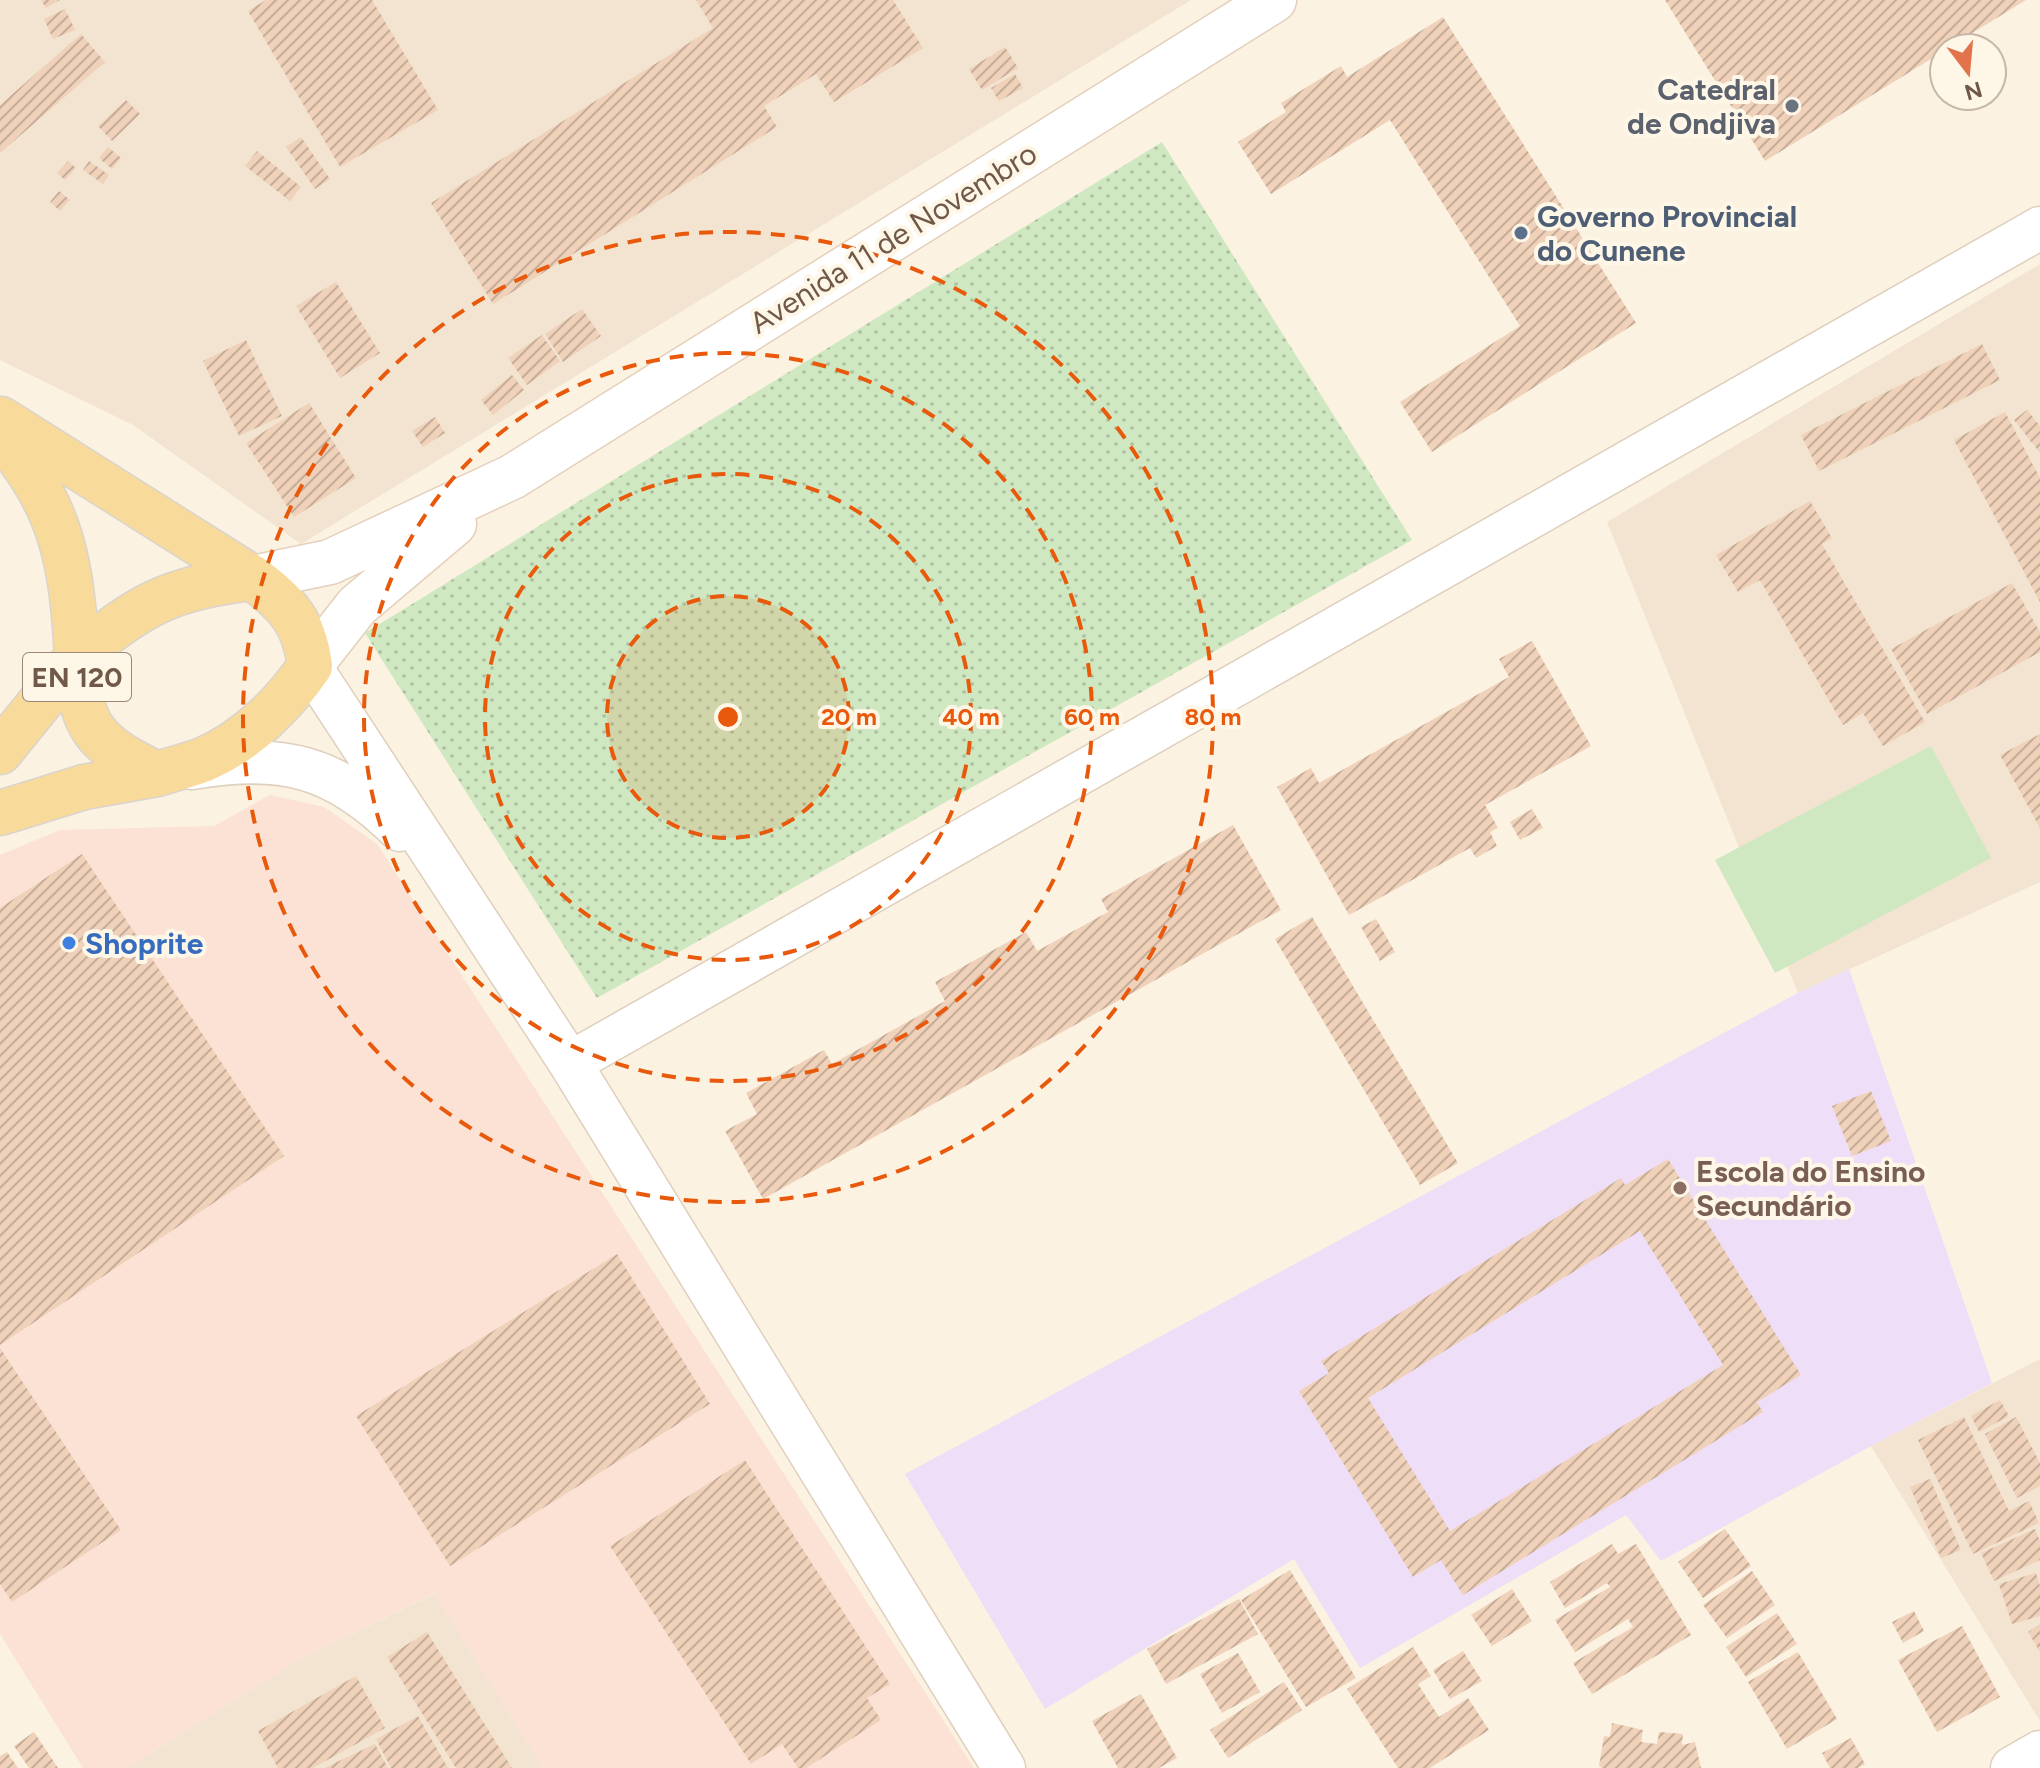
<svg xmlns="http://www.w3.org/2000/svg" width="2040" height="1768" font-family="Figtree,sans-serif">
<defs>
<pattern id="grass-dots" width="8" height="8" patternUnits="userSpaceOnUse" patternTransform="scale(2)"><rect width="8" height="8" fill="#cfe8c1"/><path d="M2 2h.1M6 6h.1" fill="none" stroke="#acbf9f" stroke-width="1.8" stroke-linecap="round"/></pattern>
<pattern id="building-hatch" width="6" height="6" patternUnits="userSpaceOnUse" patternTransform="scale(2)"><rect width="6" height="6" fill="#f0d2ba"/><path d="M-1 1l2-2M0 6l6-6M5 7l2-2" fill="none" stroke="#c7ad99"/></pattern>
</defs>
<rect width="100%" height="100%" fill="#fbf2e1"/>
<path fill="#f2e4d0" d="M0,0H1191L301,544L133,425L0,360Z
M2040,264V882L1798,993L1607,522Z
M2040,1359V1721L1871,1446Z
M435,1594L543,1768H127L300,1659Z"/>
<path fill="#fbe2d5" d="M270,795L324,807L377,844L974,1768H543L434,1594L300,1659L127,1768H83L0,1634V855L60,830L214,826Z"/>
<path fill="#efdef7" d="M1849,969L1992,1383L1871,1446L1661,1561L1626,1515L1360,1668L1294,1559L1045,1709L905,1474L1798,993Z"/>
<path fill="url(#grass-dots)" d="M1162,142L1412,540L597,998L365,633Z"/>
<path fill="#cfe8c1" d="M1931,746L1991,858L1775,973L1715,860Z"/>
<path fill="url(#building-hatch)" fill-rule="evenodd" d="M41,0H60L46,8Z
M266,0H372L438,110L340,167L248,11Z
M696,0H893L923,48L834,102L816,74L764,106L777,127L493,304L431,203L713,28Z
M1665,0H2026L1948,48H1944V51L1765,161Z
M65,9L75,30L53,39L44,19Z
M1443,17L1636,323L1432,452L1400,402L1520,326L1390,120L1271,194L1238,142L1286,112L1281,103L1341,66L1347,77Z
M81,34L105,62L0,153V105Z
M1005,47L1018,68L982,90L969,69Z
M1015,74L1023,88L999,101L991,88Z
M126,100L140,114L112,141L98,126Z
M301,137L330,179L315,189L286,147Z
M108,147L121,158L112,169L99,158Z
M257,151L301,187L290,201L245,166Z
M68,161L76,168L65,180L57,173Z
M89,161L109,175L103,184L83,170Z
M59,191L70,200L60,211L50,202Z
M336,282L380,353L340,378L296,306Z
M582,309L601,336L563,362L545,334Z
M542,335L560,361L527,385L508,358Z
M246,340L282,416L239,436L203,361Z
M1982,344L2000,380L1819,471L1801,435Z
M512,375L524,390L493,415L481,400Z
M309,403L356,478L294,517L246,443Z
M2027,410L2040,426V453L2014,420Z
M2005,412L2040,478V602L1954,440Z
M435,417L445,433L423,447L412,431Z
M1810,501L1832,538L1822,544L1925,722L1883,746L1863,713L1843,725L1760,580L1738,592L1716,555Z
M2012,583L2040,632V652L1927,714L1891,649Z
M1532,641L1591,746L1485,805L1498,828L1490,832L1497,846L1476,858L1470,848L1349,915L1277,787L1311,768L1319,783L1509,677L1499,659Z
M2040,734V828L2000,755Z
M1532,809L1543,828L1520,840L1510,822Z
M1233,825L1281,910L763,1199L725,1131L757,1114L746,1093L824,1050L832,1064L945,1001L935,982L1026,932L1037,951L1108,912L1101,899Z
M82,854L284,1156L0,1345V908Z
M1312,917L1458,1163L1420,1185L1275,939Z
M1376,919L1395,952L1380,961L1361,927Z
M1871,1091L1891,1141L1852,1156L1832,1106Z
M1668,1159L1801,1375L1757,1402L1763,1412L1463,1595L1441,1560L1413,1577L1299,1391L1329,1373L1321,1361L1621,1178L1625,1185ZM1640,1231L1723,1365L1450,1531L1368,1398Z
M617,1254L710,1404L450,1566L356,1416Z
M0,1348L121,1530L12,1602L0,1584Z
M2000,1400L2009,1416L1979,1432L1971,1416Z
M1964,1417L2009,1511L2029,1501L2039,1523L1973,1554L1918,1440Z
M2016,1417L2040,1463V1486L2017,1498L1985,1434Z
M745,1460L890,1684L867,1698L881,1720L806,1768H798L782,1744L751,1764L610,1546Z
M1930,1479L1961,1550L1941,1558L1910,1487Z
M1725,1529L1751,1566L1703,1598L1678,1562Z
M2035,1529L2040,1541V1560L1994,1581L1981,1553Z
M1612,1544L1618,1554L1636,1544L1691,1635L1592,1694L1573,1663L1633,1627L1628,1619L1575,1652L1555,1620L1610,1587L1607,1583L1565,1608L1550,1582Z
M1290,1570L1356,1678L1306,1707L1241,1600Z
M1752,1571L1775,1605L1727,1638L1703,1605Z
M2036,1573L2040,1586V1616L2012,1624L1999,1584Z
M1512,1589L1532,1621L1492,1646L1471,1615Z
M1239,1599L1258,1634L1166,1684L1147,1649Z
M1914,1611L1924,1631L1903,1643L1892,1622Z
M1777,1613L1797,1644L1746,1677L1726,1647Z
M2040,1624V1652L2028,1632Z
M1962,1626L2000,1697L1937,1732L1898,1660Z
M427,1632L512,1768H456L387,1657Z
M1413,1647L1431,1676L1418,1684L1439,1717L1468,1698L1489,1730L1430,1768H1398L1347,1689Z
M1463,1651L1482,1681L1450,1699L1433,1670Z
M1798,1652L1837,1719L1787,1749L1748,1682Z
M1238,1653L1260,1692L1222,1713L1200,1674Z
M356,1676L385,1728L313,1768H278L258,1731Z
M1284,1682L1302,1710L1228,1758L1210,1730Z
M1141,1694L1177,1758L1159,1768H1118L1092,1721Z
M418,1716L448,1768H391L376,1739Z
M1612,1723L1643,1730L1641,1742L1657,1744L1659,1732L1683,1734L1682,1745L1695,1742L1701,1768H1602L1599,1766L1604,1736L1610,1737Z
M34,1732L58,1768H29L14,1746Z
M1851,1738L1865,1764L1858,1768H1830L1822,1753Z
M375,1744L388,1768H324Z
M7,1752L18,1768H0V1756Z"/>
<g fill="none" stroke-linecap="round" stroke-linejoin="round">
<defs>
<path id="minor" d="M310,666L570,1063L1004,1768
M192,768C282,753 334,765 400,830
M570,1063L2040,228
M2012,1768L2040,1752"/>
<path id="secondary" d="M253,578L330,562L512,477L1274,0
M310,666L357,606L454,524"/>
<path id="primary" d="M1,419L253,578
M0,435C63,505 72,566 77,657L0,752
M253,578C288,605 304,621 310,666C284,704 248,740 205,759C190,765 173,769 157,774C95,744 79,728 77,657C139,605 172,587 253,578Z
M0,813L84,787L157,774"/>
</defs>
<use href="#minor" stroke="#dfcfbd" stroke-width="45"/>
<use href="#secondary" stroke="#e4d0bc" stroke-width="47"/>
<use href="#primary" stroke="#dad4d0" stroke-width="47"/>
<use href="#minor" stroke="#fff" stroke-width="42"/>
<use href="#secondary" stroke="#fff" stroke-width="44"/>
<use href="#primary" stroke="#f8da9b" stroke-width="44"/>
</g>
<circle cx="728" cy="717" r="121" fill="#e8590c" fill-opacity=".12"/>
<g fill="none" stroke="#e8590c" stroke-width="4" stroke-dasharray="14 10">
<circle cx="728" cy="717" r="121"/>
<circle cx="728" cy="717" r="243"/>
<circle cx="728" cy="717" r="364"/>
<circle cx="728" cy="717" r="485"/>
</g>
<circle fill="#6b7280" stroke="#fef6e7" stroke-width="3" cx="1792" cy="106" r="8"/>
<circle fill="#5c6f8a" stroke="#fef6e7" stroke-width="3" cx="1521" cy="233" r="8"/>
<circle fill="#3f7fe0" stroke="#fef6e7" stroke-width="3" cx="69" cy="943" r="8"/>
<circle fill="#8d6e63" stroke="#fef6e7" stroke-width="3" cx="1680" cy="1188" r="8"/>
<g text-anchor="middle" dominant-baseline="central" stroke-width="8" stroke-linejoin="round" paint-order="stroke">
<rect fill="#fef6e7" stroke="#9b8878" stroke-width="2" x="23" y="653" width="108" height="48" rx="6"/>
<g font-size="28" font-weight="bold" fill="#715949">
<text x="77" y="677">EN 120</text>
</g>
<g font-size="30" font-weight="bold" fill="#5b616d" stroke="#fef6e7" text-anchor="end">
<text x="1776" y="89">Catedral<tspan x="1776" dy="34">de Ondjiva</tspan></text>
</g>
<g font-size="30" font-weight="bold" fill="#4e5e75" stroke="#fef6e7" text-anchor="start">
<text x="1537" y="216">Governo Provincial<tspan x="1537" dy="34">do Cunene</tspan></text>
</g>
<g font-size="30" fill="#715949" stroke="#fef6e7">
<text transform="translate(893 238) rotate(-32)">Avenida 11 de Novembro</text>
</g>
<g font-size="30" font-weight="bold" fill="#366cbe" stroke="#fef6e7" text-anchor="start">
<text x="85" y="943">Shoprite</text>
</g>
<g font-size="30" font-weight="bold" fill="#785e54" stroke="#fef6e7" text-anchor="start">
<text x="1696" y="1171">Escola do Ensino<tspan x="1696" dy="34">Secundário</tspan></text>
</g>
</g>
<circle cx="728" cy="717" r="12" fill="#e8590c" stroke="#fef6e7" stroke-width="4"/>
<g font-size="24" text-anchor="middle" font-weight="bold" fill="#e8590c" stroke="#fef6e7" stroke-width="8" stroke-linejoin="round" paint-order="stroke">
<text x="849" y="725">20 m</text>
<text x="971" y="725">40 m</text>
<text x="1092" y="725">60 m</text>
<text x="1213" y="725">80 m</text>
</g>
<g transform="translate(1968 72) rotate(164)"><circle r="38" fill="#fef6e7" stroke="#c6b7a8" stroke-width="2"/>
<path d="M0-6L14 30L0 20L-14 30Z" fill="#e2734a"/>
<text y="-12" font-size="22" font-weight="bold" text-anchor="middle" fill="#715949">N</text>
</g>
</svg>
